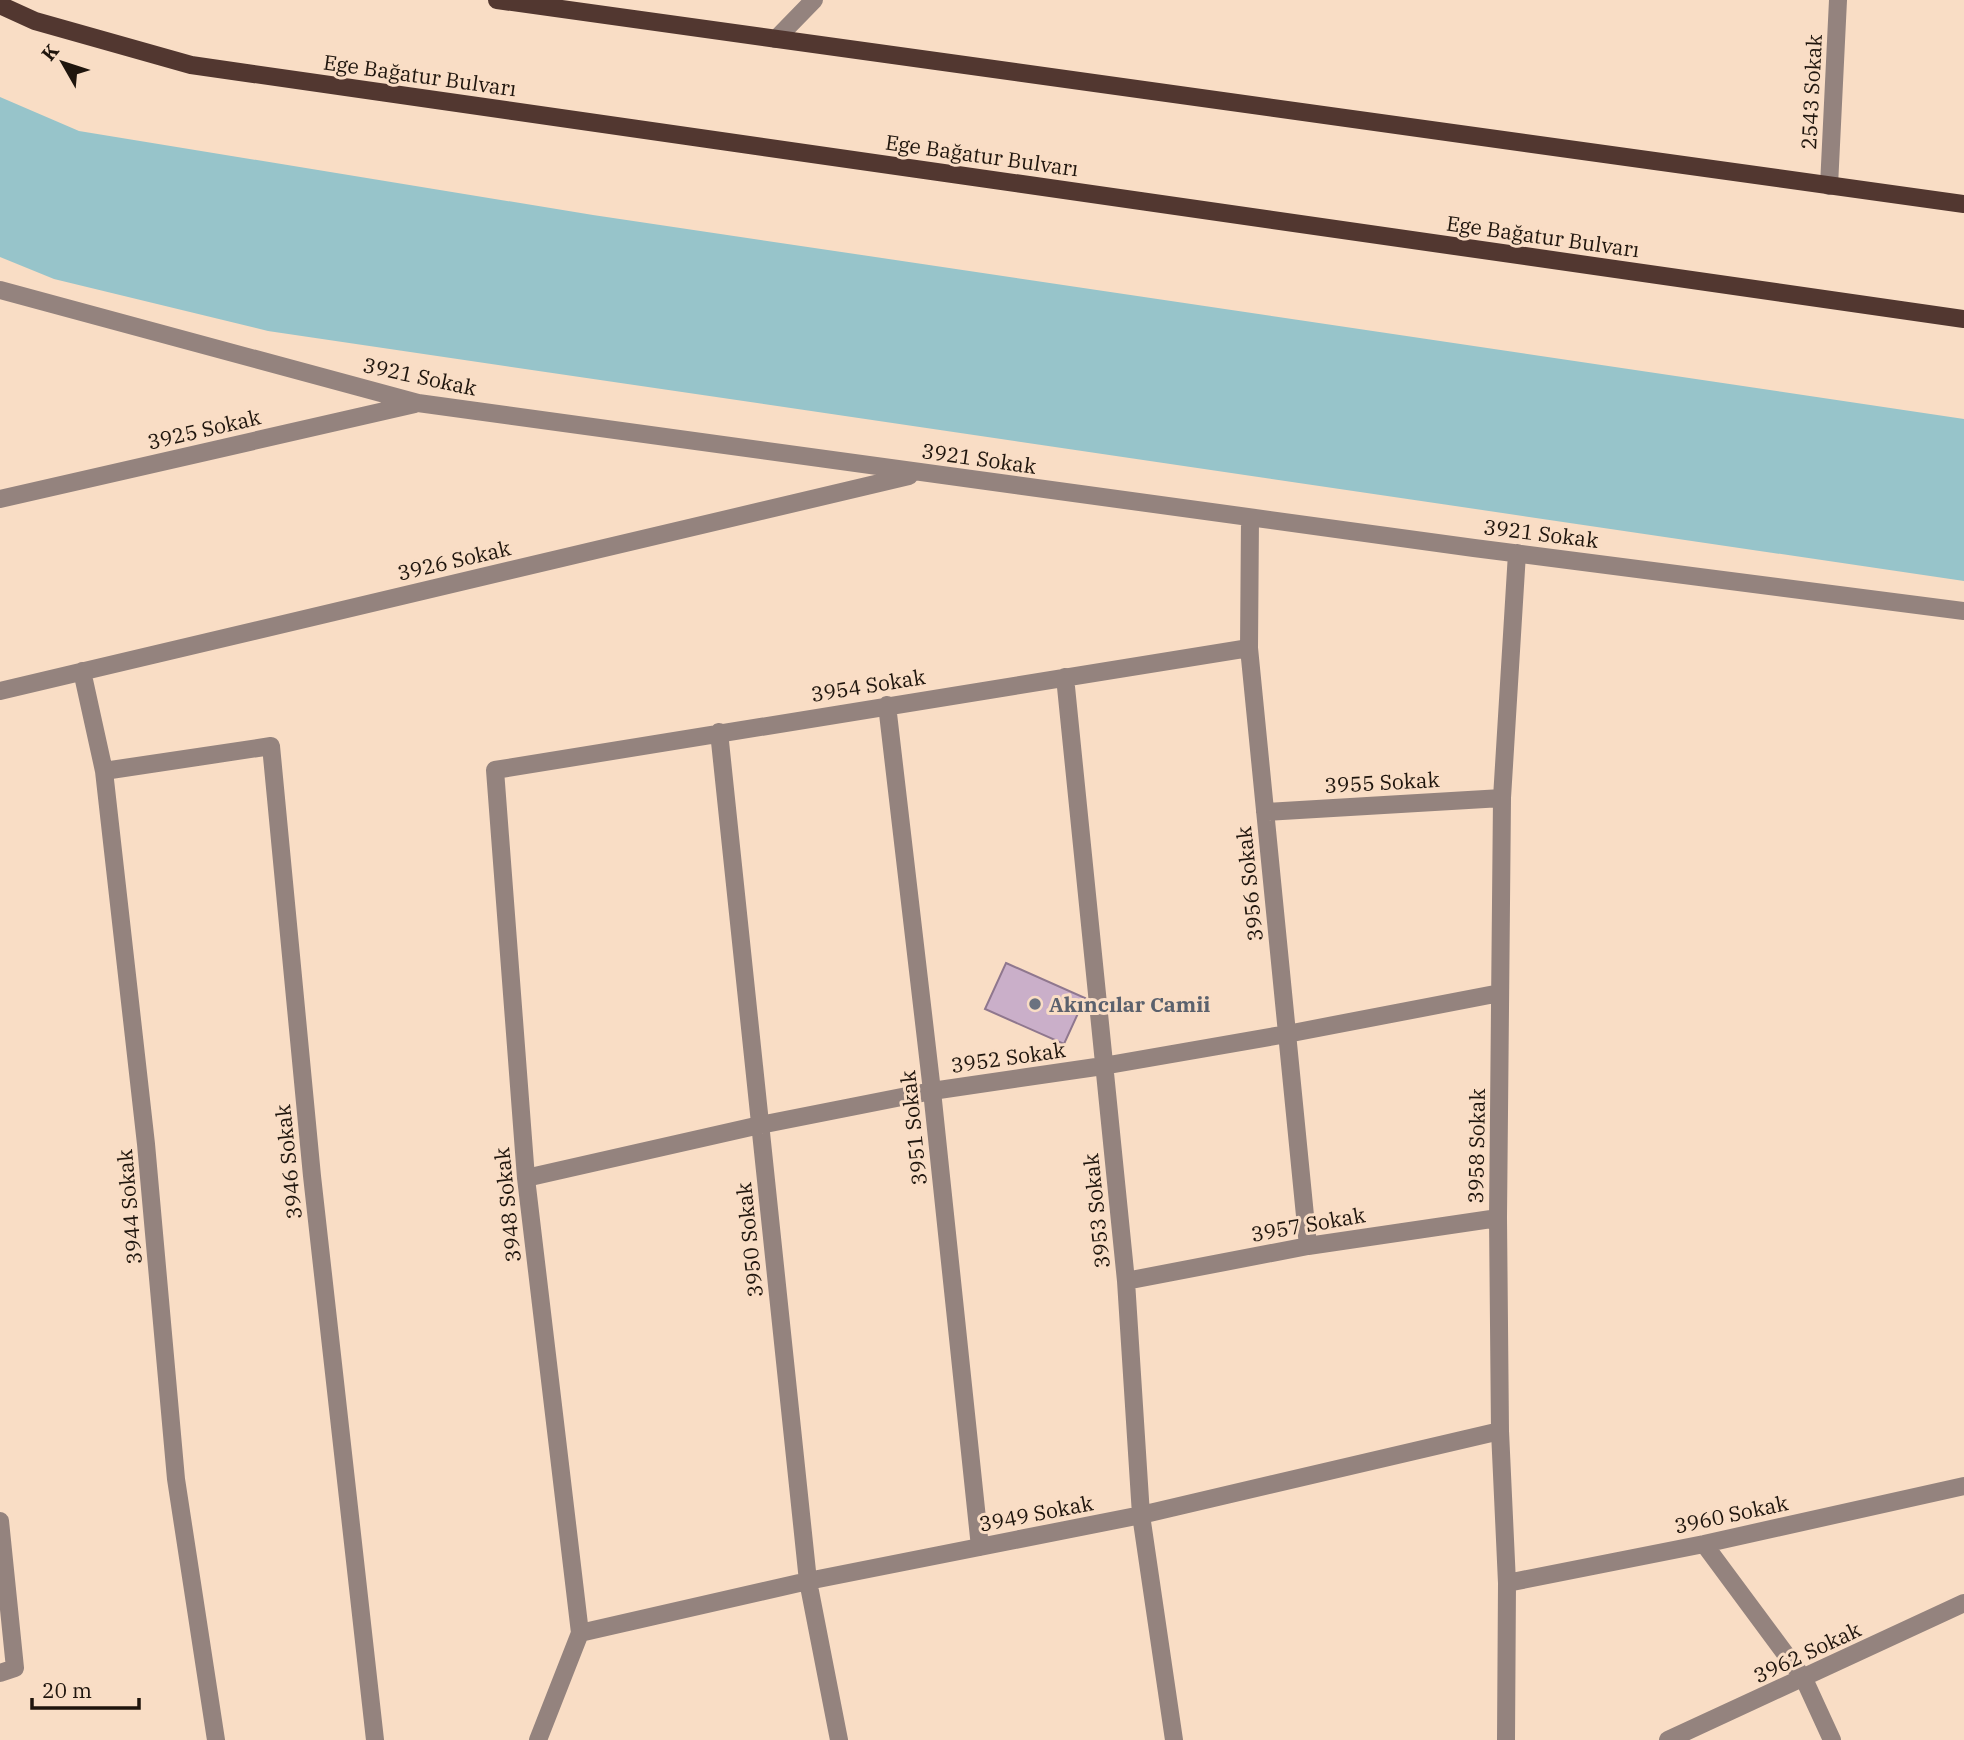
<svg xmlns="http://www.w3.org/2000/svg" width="1964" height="1740" font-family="'IBM Plex Serif',serif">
<rect width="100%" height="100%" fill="#f9ddc5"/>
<path fill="#97c4ca" d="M0,97L79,131L593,215L1964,419V581L268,331L54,279L0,257Z"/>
<path fill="#caafc9" stroke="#8f778e" stroke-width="2" d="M1006,963L1085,998L1064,1044L985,1009Z"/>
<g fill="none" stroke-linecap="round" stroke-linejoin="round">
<path stroke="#94837e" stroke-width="18" d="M776,39L814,0
M1829,186L1838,0
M0,290L418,403L1474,548L1964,611
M0,499L415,404
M1250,518L1249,648L1308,1246
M82,671L104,771L146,1144L176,1479L216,1740
M1065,677L1126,1281L1141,1515L1174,1740
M0,691L909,476
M887,705L932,1091L980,1547
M719,732L808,1581L839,1740
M104,771L271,746L312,1176L375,1740
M1265,812L1502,798
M526,1178L760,1125L932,1091L1103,1066L1287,1034L1500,993
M1126,1281L1308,1246L1498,1218
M0,1521L15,1668L0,1673
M1704,1544L1804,1679L1832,1740
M1507,1583L1704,1544L1964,1486
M580,1633L808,1581L1141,1515L1500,1431
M538,1740L580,1633L526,1178L495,770L1249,648
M1506,1740L1507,1583L1500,1431L1498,1218L1502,798L1517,553
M1668,1740L1964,1603"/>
<path stroke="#523730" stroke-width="18" d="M497,0L1964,204
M0,5L35,21L191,65L1964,319"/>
</g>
<circle fill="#6b7280" stroke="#f9ddc5" stroke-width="2.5" cx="1035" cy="1004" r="7"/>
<g text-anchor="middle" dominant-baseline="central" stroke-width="6" stroke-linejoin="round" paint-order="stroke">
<g font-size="21" fill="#1f150d" stroke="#f9ddc5">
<text transform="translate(420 75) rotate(8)">Ege Bağatur Bulvarı</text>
<text transform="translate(1811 92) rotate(-87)">2543 Sokak</text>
<text transform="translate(982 155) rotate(8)">Ege Bağatur Bulvarı</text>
<text transform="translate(1543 236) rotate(8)">Ege Bağatur Bulvarı</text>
<text transform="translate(420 376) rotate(12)">3921 Sokak</text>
<text transform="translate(204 429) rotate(-13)">3925 Sokak</text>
<text transform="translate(979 458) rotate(8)">3921 Sokak</text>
<text transform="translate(1541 533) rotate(7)">3921 Sokak</text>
<text transform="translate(454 560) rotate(-13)">3926 Sokak</text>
<text transform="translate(868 685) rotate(-9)">3954 Sokak</text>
<text transform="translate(1382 782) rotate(-3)">3955 Sokak</text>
<text transform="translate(1249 884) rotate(-96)">3956 Sokak</text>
<text transform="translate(1008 1057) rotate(-8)">3952 Sokak</text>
<text transform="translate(913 1128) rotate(-96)">3951 Sokak</text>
<text transform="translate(1476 1146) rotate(-89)">3958 Sokak</text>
<text transform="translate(288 1162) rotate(-96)">3946 Sokak</text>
<text transform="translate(507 1205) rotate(-96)">3948 Sokak</text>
<text transform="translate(129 1207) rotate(-95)">3944 Sokak</text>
<text transform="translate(1096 1211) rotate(-96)">3953 Sokak</text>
<text transform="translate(1308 1224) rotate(-10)">3957 Sokak</text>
<text transform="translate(749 1240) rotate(-96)">3950 Sokak</text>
<text transform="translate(1036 1513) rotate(-11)">3949 Sokak</text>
<text transform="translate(1731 1514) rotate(-12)">3960 Sokak</text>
<text transform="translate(1807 1652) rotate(-25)">3962 Sokak</text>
</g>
<g font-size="21" font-weight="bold" fill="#5b616d" stroke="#f9ddc5" text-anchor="start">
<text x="1049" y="1004">Akıncılar Camii</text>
</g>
</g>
<g transform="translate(63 63) rotate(309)" stroke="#f9ddc5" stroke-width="5" paint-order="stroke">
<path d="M0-5L12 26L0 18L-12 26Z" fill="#1f150d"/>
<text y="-10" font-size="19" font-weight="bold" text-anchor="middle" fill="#1f150d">K</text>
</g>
<path d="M32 1698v10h107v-10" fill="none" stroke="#1f150d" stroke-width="3.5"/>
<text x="42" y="1698" font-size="21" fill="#1f150d" stroke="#f9ddc5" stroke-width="5" paint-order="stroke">20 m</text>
</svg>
